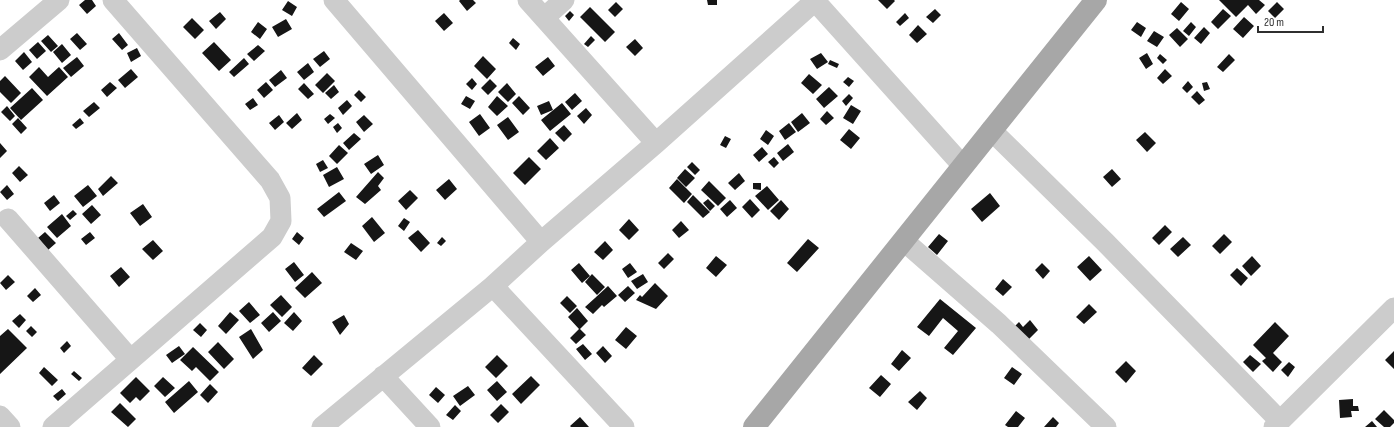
<svg xmlns="http://www.w3.org/2000/svg" width="1394" height="427" font-family="'Sofia Sans Condensed',sans-serif">
<rect width="100%" height="100%" fill="#fff"/>
<path fill="#161616" d="M85,0H92L96,6L87,14L79,5Z
M460,0H473L476,3L467,11L459,1Z
M707,0H717V5H708Z
M878,0H894L895,1L887,9Z
M1219,0H1259L1265,5L1256,14L1248,5L1236,17Z
M288,1L297,7L292,16L282,10Z
M616,2L623,9L615,17L608,10Z
M1181,2L1189,9L1179,21L1171,14Z
M1277,2L1284,9L1275,18L1268,11Z
M590,7L615,32L605,42L580,17Z
M935,9L941,15L933,23L926,17Z
M1223,9L1231,16L1218,29L1211,22Z
M570,11L574,15L569,21L565,16Z
M220,12L226,19L216,29L209,21Z
M444,13L453,23L444,31L435,21Z
M905,13L909,18L900,26L896,22Z
M1244,17L1254,26L1243,38L1233,29Z
M192,18L204,30L195,39L183,27Z
M286,19L292,29L278,37L272,27Z
M258,22L267,29L260,39L251,32Z
M1137,22L1146,28L1141,37L1131,30Z
M1191,22L1196,27L1189,36L1183,31Z
M918,25L927,34L917,43L909,35Z
M1204,27L1210,33L1201,44L1194,38Z
M1177,28L1188,39L1180,47L1169,35Z
M1154,31L1164,37L1157,47L1147,41Z
M77,33L87,44L80,50L70,39Z
M119,33L128,45L122,50L112,39Z
M48,35L58,46L51,52L41,41Z
M591,36L595,40L588,47L584,44Z
M513,38L520,44L516,50L509,43Z
M635,39L643,48L635,56L626,47Z
M38,42L46,51L37,59L29,50Z
M214,42L231,60L219,71L202,53Z
M62,44L71,55L62,63L53,52Z
M258,45L265,51L254,61L247,54Z
M137,48L141,56L131,62L127,53Z
M324,51L330,59L320,67L313,59Z
M24,52L32,62L23,70L15,61Z
M821,53L828,62L817,69L810,59Z
M1147,53L1153,64L1146,69L1139,58Z
M1160,54L1167,60L1163,64L1157,58Z
M1229,54L1235,60L1223,72L1217,67Z
M483,56L496,69L487,79L474,66Z
M77,57L84,66L71,77L63,68Z
M548,57L555,66L543,76L535,67Z
M244,58L249,64L234,77L229,72Z
M830,60L839,64L837,68L828,64Z
M308,63L314,72L304,80L297,72Z
M39,67L48,77L59,67L68,77L47,96L29,77Z
M131,69L138,77L125,88L118,80Z
M1165,69L1172,76L1163,84L1157,78Z
M281,70L287,78L275,87L269,80Z
M327,73L335,81L323,93L315,85Z
M809,74L822,85L813,94L801,83Z
M5,76L21,93L11,103L0,92V81Z
M848,77L854,81L849,87L843,82Z
M472,78L477,84L472,90L466,84Z
M490,79L497,86L488,95L481,88Z
M1188,81L1193,87L1187,93L1182,88Z
M110,82L117,88L107,97L101,90Z
M266,82L273,90L264,98L257,90Z
M1207,82L1210,89L1204,91L1202,83Z
M304,83L314,94L308,99L298,89Z
M507,83L516,94L508,102L498,92Z
M334,85L339,92L331,99L325,93Z
M829,87L838,96L824,108L816,99Z
M32,88L43,100L21,120L10,108Z
M359,90L366,97L361,102L354,95Z
M1197,91L1205,100L1199,105L1191,97Z
M575,93L582,101L572,110L565,102Z
M849,94L853,98L846,106L842,101Z
M466,96L475,101L470,109L461,104Z
M497,96L508,106L497,116L488,107Z
M519,96L530,108L523,115L512,103Z
M253,98L258,105L250,110L245,104Z
M347,100L352,106L343,115L338,108Z
M549,101L553,110L541,115L537,106Z
M94,102L100,108L89,117L83,111Z
M562,103L571,114L550,131L541,120Z
M851,105L861,111L853,124L843,118Z
M7,106L15,116L10,121L1,112Z
M586,108L592,115L584,124L577,116Z
M827,111L834,118L826,125L820,119Z
M297,113L302,120L292,129L286,123Z
M802,113L810,123L798,132L791,122Z
M330,114L335,118L328,124L324,119Z
M480,114L490,128L479,136L469,122Z
M279,115L284,122L275,130L269,123Z
M364,115L373,124L364,132L356,122Z
M508,117L519,132L508,140L497,125Z
M18,118L27,128L21,134L12,124Z
M80,118L84,123L76,129L72,125Z
M338,123L342,128L337,133L333,127Z
M789,123L796,132L785,140L779,131Z
M564,125L572,134L564,142L555,133Z
M849,129L860,138L851,149L840,140Z
M766,130L774,136L768,145L760,139Z
M1145,132L1156,143L1147,152L1136,140Z
M354,133L361,139L349,150L343,143Z
M725,136L731,139L726,148L720,145Z
M550,138L559,148L546,160L537,151Z
M0,143L7,151L0,158Z
M788,144L794,152L783,161L777,153Z
M339,145L348,153L337,164L329,156Z
M762,147L768,154L759,162L753,155Z
M378,155L384,165L371,174L364,164Z
M529,157L541,169L525,185L513,173Z
M774,157L779,163L774,168L768,162Z
M323,160L328,168L320,172L316,164Z
M692,162L700,170L695,175L687,167Z
M19,166L28,175L20,182L12,173Z
M337,167L344,179L329,187L323,175Z
M685,169L695,178L686,187L677,178Z
M1112,169L1121,179L1112,187L1103,177Z
M378,172L384,178L378,186L381,190L365,204L356,197Z
M739,173L745,181L735,190L728,183Z
M111,176L118,183L103,196L98,189Z
M449,179L457,189L445,200L436,190Z
M677,179L692,194L684,203L669,188Z
M709,181L726,198L718,206L701,190Z
M753,183H761V190L753,189Z
M7,185L14,194L7,200L0,192Z
M88,185L97,196L83,207L74,196Z
M767,186L779,200L768,210L755,196Z
M410,190L418,198L406,210L398,201Z
M339,192L346,201L324,217L317,209Z
M990,193L1000,206L982,222L971,209Z
M54,195L60,203L50,211L44,203Z
M693,195L710,212L703,218L687,202Z
M708,199L715,206L710,211L703,203Z
M750,199L760,210L752,218L742,207Z
M730,200L737,208L727,217L720,209Z
M781,200L789,209L779,220L770,211Z
M143,204L152,217L140,226L130,213Z
M92,205L101,215L91,224L82,214Z
M73,210L77,214L70,220L66,216Z
M62,214L71,226L57,238L47,227Z
M372,217L385,233L374,242L362,226Z
M404,218L410,222L404,231L398,226Z
M629,219L639,230L629,240L619,230Z
M681,221L689,230L679,238L672,230Z
M1165,225L1172,232L1159,245L1152,238Z
M418,230L430,243L421,252L408,238Z
M45,232L56,243L48,250L38,238Z
M90,232L95,238L86,245L81,239Z
M297,232L304,238L299,245L292,239Z
M939,234L948,241L937,255L928,247Z
M1224,234L1232,242L1220,254L1212,246Z
M442,237L446,241L441,246L437,243Z
M1183,237L1191,245L1178,257L1170,249Z
M808,239L819,248L797,272L787,263Z
M153,240L163,251L153,260L142,249Z
M605,241L613,250L603,260L594,252Z
M351,243L363,251L356,260L344,252Z
M668,253L674,259L664,269L658,263Z
M716,256L727,265L716,277L706,268Z
M1089,256L1102,270L1090,281L1077,267Z
M1252,256L1261,266L1251,276L1242,266Z
M294,262L304,275L295,282L285,269Z
M579,263L590,276L582,283L571,270Z
M630,263L637,272L628,278L622,269Z
M1042,263L1050,271L1043,279L1035,270Z
M121,267L130,277L119,287L110,276Z
M1237,268L1248,278L1241,286L1230,275Z
M312,272L322,283L305,298L295,288Z
M592,274L605,287L597,295L585,282Z
M643,274L648,282L637,289L631,281Z
M8,275L15,282L6,290L0,283Z
M1003,279L1012,287L1003,296L995,289Z
M655,283L668,296L656,309L636,300L640,295L642,297Z
M608,286L617,296L604,307L602,305L593,314L585,307L595,298L599,302L595,298Z
M628,286L635,293L625,302L618,295Z
M35,288L41,295L33,302L27,296Z
M281,295L292,307L282,317L270,305Z
M567,296L577,306L570,313L560,303Z
M940,299L976,328L953,355L944,348L958,331L943,318L929,336L917,327Z
M249,302L260,315L250,323L239,311Z
M1089,304L1097,312L1084,324L1076,317Z
M577,308L588,321L580,329L586,335L576,344L570,338L579,329L568,317Z
M230,312L239,320L226,334L218,326Z
M273,312L281,321L269,332L261,323Z
M294,312L302,321L293,331L284,323Z
M20,314L26,320L19,328L12,321Z
M344,315L349,324L340,335L332,322Z
M1030,320L1038,330L1027,341L1014,327L1019,322L1023,327Z
M1275,322L1289,336L1273,353L1282,362L1273,372L1262,361L1266,358L1253,345Z
M200,323L207,330L201,337L193,330Z
M31,326L37,332L32,337L26,331Z
M626,327L637,336L626,349L615,340Z
M8,329L27,348L0,374V336Z
M251,329L263,350L253,359L239,337Z
M67,341L71,346L64,353L60,348Z
M218,342L234,359L224,369L208,352Z
M583,344L592,354L585,360L576,349Z
M179,346L185,354L172,363L166,355Z
M603,346L612,356L605,363L596,353Z
M193,347L219,372L210,381L196,367L192,371L180,360Z
M902,350L911,358L899,371L891,364Z
M1394,351V369L1385,360Z
M314,355L323,364L311,376L302,368Z
M497,355L508,366L496,378L485,367Z
M1250,355L1261,364L1253,372L1243,362Z
M1126,361L1136,371L1126,383L1115,372Z
M1289,362L1295,367L1288,377L1281,370Z
M44,367L58,380L52,386L39,373Z
M1012,367L1022,374L1014,385L1004,378Z
M74,371L82,378L79,381L71,374Z
M881,375L891,384L880,397L869,388Z
M531,376L540,385L521,404L512,394Z
M136,377L150,391L140,401L136,397L130,403L120,393Z
M163,377L175,388L165,397L154,386Z
M189,381L198,392L174,413L165,402Z
M497,381L507,392L497,401L487,390Z
M210,384L218,392L208,403L200,395Z
M468,386L475,395L460,406L453,396Z
M436,387L445,395L438,403L429,395Z
M62,389L66,394L58,401L53,396Z
M920,391L927,398L917,410L908,402Z
M1353,399V406H1358L1359,411H1351L1352,417L1340,418L1339,400Z
M120,403L136,419L128,427L111,412Z
M501,404L509,412L498,423L490,415Z
M455,405L461,411L453,420L446,415Z
M1384,410L1394,420V423L1390,427H1384L1375,419Z
M1016,411L1025,418L1018,427H1008L1005,425Z
M580,417L589,427H571L570,426Z
M1053,417L1059,423L1056,427H1044Z
M1372,421L1377,427H1365Z"/>
<g fill="none" stroke-linecap="round" stroke-linejoin="round">
<path stroke="#ccc" stroke-width="21" d="M334,0L541,242
M528,0L656,143
M815,1L963,166
M544,18L564,0
M0,50L59,0
M991,130L1105,242L1280,421
M8,219L130,359
M904,241L999,324L1106,427
M493,286L624,427
M383,376L430,427
M0,416L10,427
M53,427L272,237L281,221L280,198L270,180L113,0
M322,427L493,286L541,242L656,143L816,0
M1274,427L1394,308"/>
<path stroke="#a7a7a7" stroke-width="22" d="M754,427L1096,0"/>
</g>
<path d="M1258 26v6h65v-6" fill="none" stroke="#2f2f2f" stroke-width="2"/>
<text x="1264" y="26" font-size="12" fill="#2f2f2f" stroke="#ffffff" stroke-width="3" paint-order="stroke">20 m</text>
</svg>
